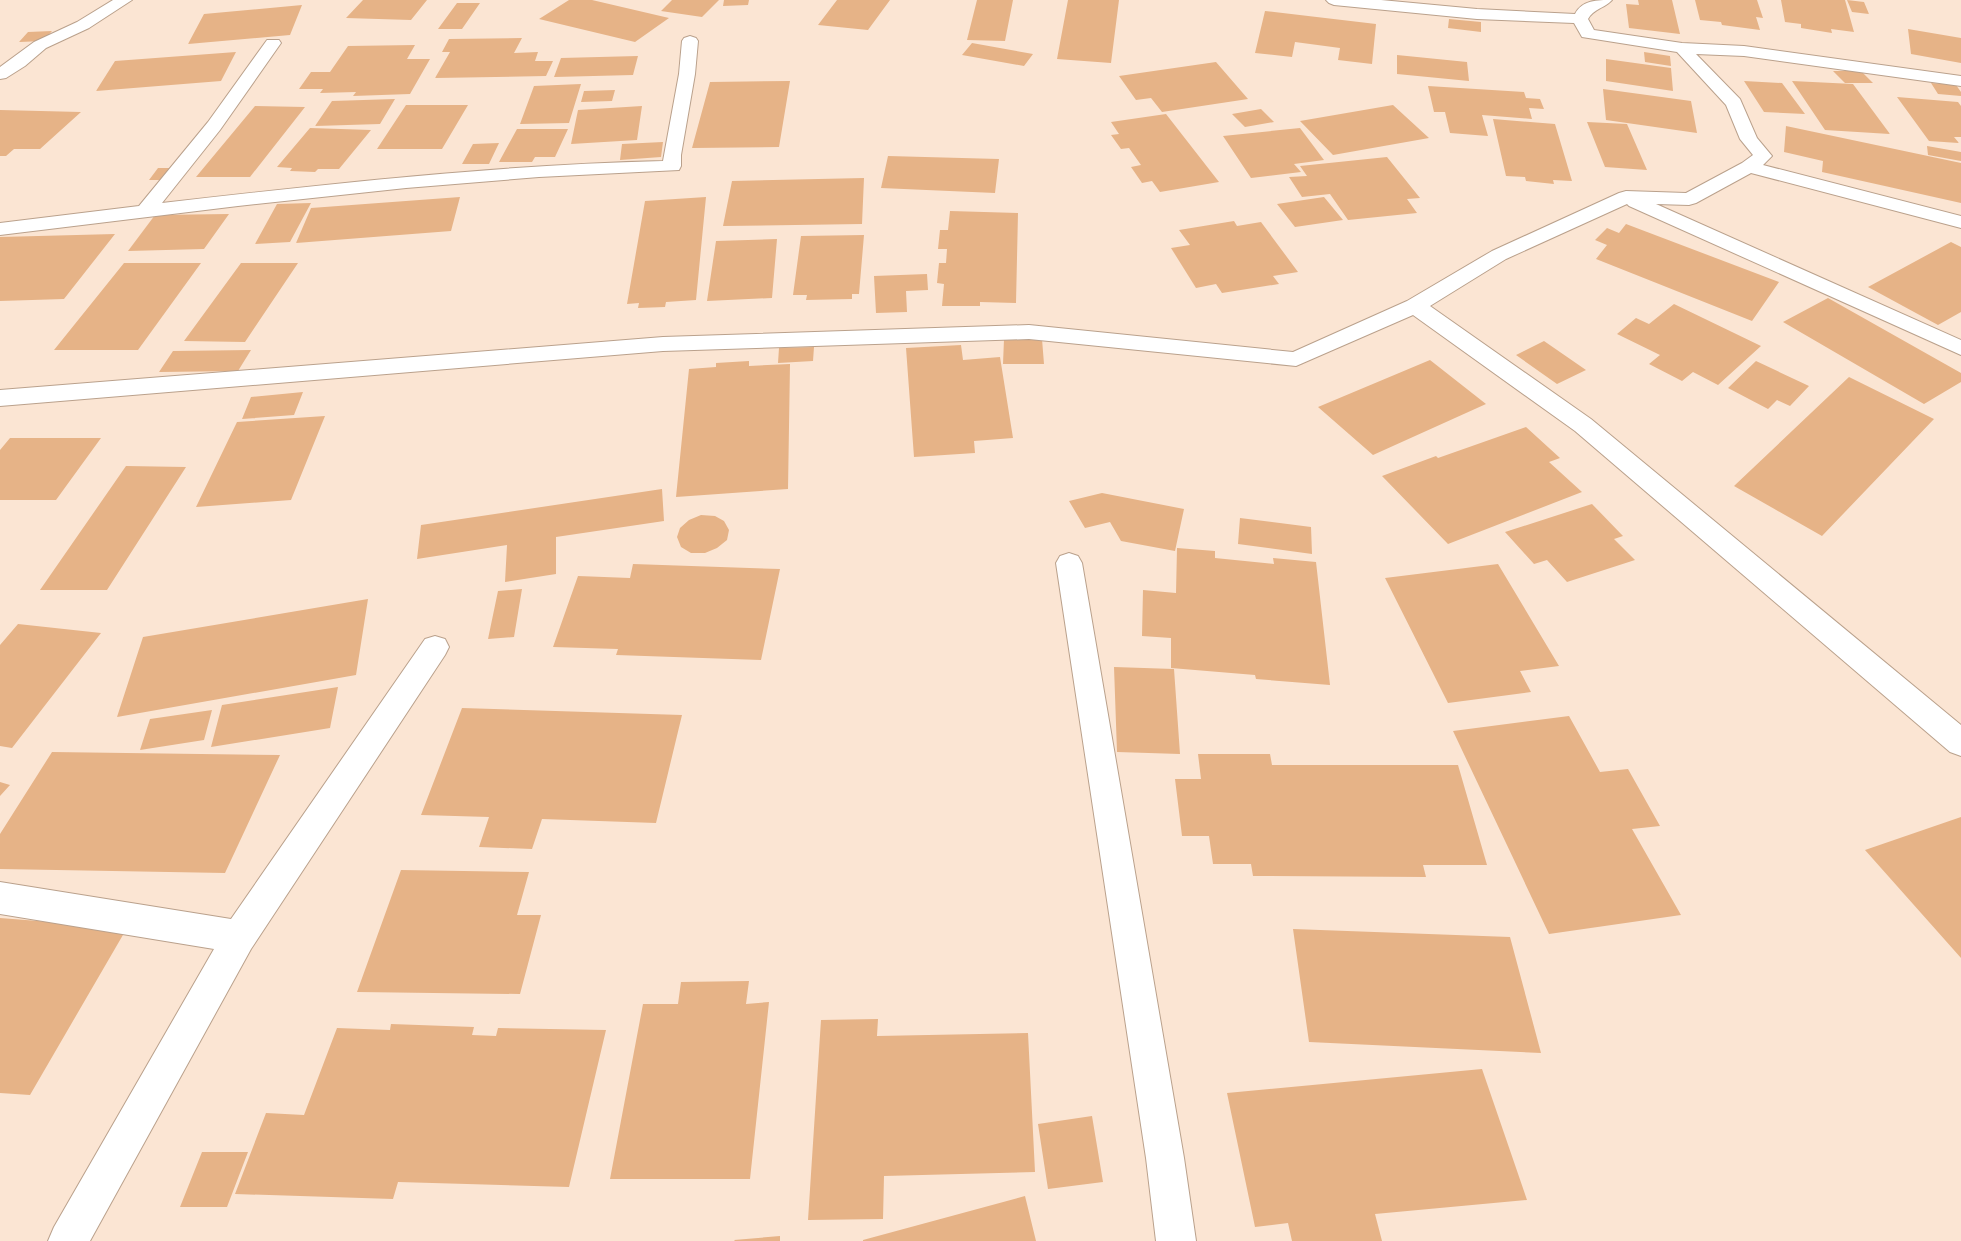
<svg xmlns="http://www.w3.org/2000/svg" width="1961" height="1241" font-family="'PT Sans',sans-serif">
<rect width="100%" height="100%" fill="#fbe5d3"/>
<path fill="#e6b387" d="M363,0H427L411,20L346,18Z
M569,0H592L669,18L635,42L539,19Z
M672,0H719L702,17L661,11Z
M724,0H749L748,5L723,6Z
M837,0H890L868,30L818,25Z
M977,0H1013L1005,41L967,40Z
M1068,0H1119L1111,63L1057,59Z
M1638,0H1672L1680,34L1629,28L1626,4L1639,5Z
M1695,0H1757L1763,18L1756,17L1760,30L1722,25L1721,22L1700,20Z
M1781,0H1845L1854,32L1831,29L1832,33L1801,28V24L1785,22Z
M1847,0L1864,2L1869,14L1852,12Z
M457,3H480L462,29H438Z
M302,5L290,35L188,44L204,14Z
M1265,11L1376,24L1372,64L1338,60L1340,48L1295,42L1292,57L1255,53Z
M1449,19L1481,22V32L1448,28Z
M1908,29L1961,38V63L1911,54Z
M52,31L43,41L19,42L28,32Z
M522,38L514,53L538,52L535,61H553L546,76L435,78L450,52H442L449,39Z
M972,43L1033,54L1024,66L962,55Z
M415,45L407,59H430L410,94L353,96L356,92L320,93L323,89H299L311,72H330L348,46Z
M236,52L221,81L96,91L115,61Z
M1644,52L1670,56L1671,66L1645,62Z
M1397,55L1467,62L1469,81L1397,74Z
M638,56L633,75L554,77L561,58Z
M1606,59L1671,68L1673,91L1606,81Z
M1216,62L1248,99L1162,112L1151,98L1136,100L1119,76Z
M1833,71H1861L1873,83H1845Z
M790,81L779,147L692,148L710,82Z
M1744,81L1782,83L1805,114L1764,112Z
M1792,81L1853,84L1890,134L1825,130Z
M1931,83L1956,85L1961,92V96L1938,94Z
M581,84L569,123L520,124L534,86Z
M1428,86L1524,92L1526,98L1540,99L1544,109L1529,108L1532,119L1482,115L1488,136L1450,133L1445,112H1434Z
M1603,89L1691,101L1697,133L1606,120Z
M615,90L612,101L581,102L584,91Z
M1897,97L1958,102L1961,106V137H1954L1959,143L1929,141Z
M395,99L380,124L315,126L332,101Z
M406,105H468L442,149H377Z
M1393,105L1429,138L1333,155L1300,121Z
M255,106L305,107L250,177H196Z
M642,106L637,140L571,144L578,110Z
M1261,109L1274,122L1245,127L1232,114Z
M0,110L81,112L40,149H14L6,156H0Z
M1166,114L1219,182L1160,192L1152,181L1142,183L1131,167L1141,165L1129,148L1121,149L1111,135L1119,134L1111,122Z
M1493,119L1555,124L1572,181L1553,180L1554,184L1526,181L1525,177L1506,176Z
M1587,122L1627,124L1647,170L1605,167Z
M1786,126L1961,163V203L1822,172L1823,161L1784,152Z
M310,128L371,130L339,169H318L315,172L290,171L292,168L277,167Z
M1300,128L1324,160L1294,164L1301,172L1251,178L1223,136Z
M517,129H568L555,157H535L532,162H499Z
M663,142L661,157L620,160L622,144Z
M499,143L489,164H462L473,144Z
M1927,146L1961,152V161L1928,155Z
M888,156L999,159L995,193L881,188Z
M1387,157L1420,198L1407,199L1417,213L1348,220L1330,194L1302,197L1289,177L1307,176L1300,166Z
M158,168H175L165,180H149Z
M864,178L862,224L723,226L732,181Z
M460,197L451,231L296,243L311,208Z
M706,197L696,300L666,302L665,307L638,308L639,303L627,304L645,201Z
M1324,197L1343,220L1295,227L1277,204Z
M311,203L290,242L255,244L277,204Z
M950,211L1018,213L1016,303L980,302V306H942L944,284L937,283L939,263H946L947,249H938L940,230H948Z
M229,214L204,249L128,251L155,215Z
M1234,221L1237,226L1261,222L1298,272L1273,276L1279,284L1222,293L1216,284L1196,288L1171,248L1190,245L1179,230Z
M1626,224L1779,282L1752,321L1596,259L1607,245L1595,240L1607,228L1619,233Z
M115,234L64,299L0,301V237Z
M864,235L859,294H852V299L806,300L807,295H793L801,236Z
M777,239L772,298L707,301L716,241Z
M1951,242L1961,247V312L1938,325L1868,287Z
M124,263H201L138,350H54Z
M241,263H298L245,342L184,341Z
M927,274L928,290L906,291L907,312L876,313L874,276Z
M1828,298L1961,373V382L1924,404L1783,322Z
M1674,304L1761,346L1718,385L1693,372L1682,381L1649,364L1660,355L1617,334L1636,318L1649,324Z
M1004,339H1042L1044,364H1003Z
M1544,341L1586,370L1557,384L1516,355Z
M961,345L963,360L1000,357L1013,438L974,441L975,453L914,457L906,348Z
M814,347L813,361L778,363L779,348Z
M251,350L238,371L159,372L173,351Z
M1430,360L1486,404L1373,455L1318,407Z
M749,361V366L790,364L788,489L676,497L689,369L716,367V363Z
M1756,361L1809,386L1790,406L1777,400L1768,409L1728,388Z
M1849,377L1934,419L1822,536L1734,486Z
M303,392L294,415L242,419L251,397Z
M325,416L291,500L196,507L237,422Z
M1526,427L1560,458L1549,462L1582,492L1448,544L1382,476L1436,456L1438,458Z
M10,438H101L56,500H0V450Z
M126,466L186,467L107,590H40Z
M662,489L664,521L556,537V574L505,582L507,545L417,559L421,525Z
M1102,493L1184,509L1175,551L1121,541L1110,522L1085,528L1069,501Z
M1592,504L1623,536L1614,539L1635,560L1567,582L1547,560L1534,564L1505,532Z
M701,515L715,516L724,521L729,530L727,540L717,548L705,553H691L681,547L677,537L680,528L689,520Z
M1240,518L1311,527L1312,554L1238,544Z
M1177,548L1215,551V558L1274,564L1273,558L1316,562L1330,685L1256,679L1255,675L1171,668V638L1142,636L1143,590L1176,593Z
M633,564L780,569L761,660L616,655L618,649L553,647L578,576L630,578Z
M1498,564L1559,666L1520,671L1531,692L1448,703L1385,578Z
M522,589L514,637L488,639L498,591Z
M368,599L356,675L117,717L143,637Z
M18,624L101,633L12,748L0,746V645Z
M1114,667L1174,669L1180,754L1117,752Z
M338,687L330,728L211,747L222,705Z
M462,708L682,715L656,823L542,819L532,849L479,847L489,817L421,815Z
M212,710L204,740L140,750L150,719Z
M1569,716L1600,772L1628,769L1660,826L1632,829L1681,915L1549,934L1453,731Z
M52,752L280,755L225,873L0,869V834Z
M1198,754H1270L1272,765H1458L1487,865H1423L1426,877L1253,876L1251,864H1213L1209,836H1182L1175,779H1201Z
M0,782L10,785L0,796Z
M1961,817V958L1865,850Z
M401,870L529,872L517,915H541L520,994L357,992Z
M0,918L127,928L30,1095L0,1093Z
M1293,929L1510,937L1541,1053L1309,1042Z
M749,981L746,1004L769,1002L750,1179H610L643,1004H678L681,982Z
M878,1019L877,1036L1028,1033L1035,1172L884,1176L883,1219L808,1220L821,1020Z
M391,1024L474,1027L472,1035L496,1036L498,1028L606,1030L569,1187L398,1182L393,1199L235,1194L266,1113L304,1115L337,1028L390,1030Z
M1482,1069L1527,1200L1375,1214L1382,1241H1292L1288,1223L1255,1227L1227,1093Z
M1092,1116L1103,1182L1048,1189L1038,1124Z
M202,1152H248L227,1207H180Z
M1025,1196L1036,1241H863V1240Z
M780,1236V1241H735L734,1240Z"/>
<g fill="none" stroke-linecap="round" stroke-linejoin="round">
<defs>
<path id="minor" d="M113,0H132L89,28L46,48L25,66L6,78L0,79V67L34,42L77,22Z
M1326,0H1381L1477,9L1575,14C1582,0 1597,0 1612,0C1605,8 1593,9 1588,19L1594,30L1682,43L1744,46L1961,76V86L1744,56L1696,54L1740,99L1757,138L1772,156L1763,165L1961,216V228L1751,173L1696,203L1689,205L1656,204L1961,340V355L1629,206L1627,204L1506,259L1430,306L1591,419L1961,725V756L1950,752L1575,431L1413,315L1296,366L1029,339L663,351L0,406V390L663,337L1029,325L1293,352L1407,301L1492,251L1619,193L1626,191L1686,193L1742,163L1753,155L1740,139L1726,105L1677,52L1582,37L1574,23L1477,19L1334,5L1329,3Z
M690,36L696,38L698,41L695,74L681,155V166L679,170L539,177L406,188L238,206L0,235V223L139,206L208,122L267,40H279L281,43L220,130L162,203C328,184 495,165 663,161L679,74L682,41L684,38Z
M1069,553L1078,556L1082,563L1184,1158L1196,1241H1156L1146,1158L1056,563L1060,556Z
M435,636L445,639L449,647L445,655L251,949L90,1241H48L54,1227L214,949L0,914V882L231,919L425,639Z"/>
</defs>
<use href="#minor" stroke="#baa18c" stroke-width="2"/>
<use href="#minor" fill="#fff" fill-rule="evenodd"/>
</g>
</svg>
